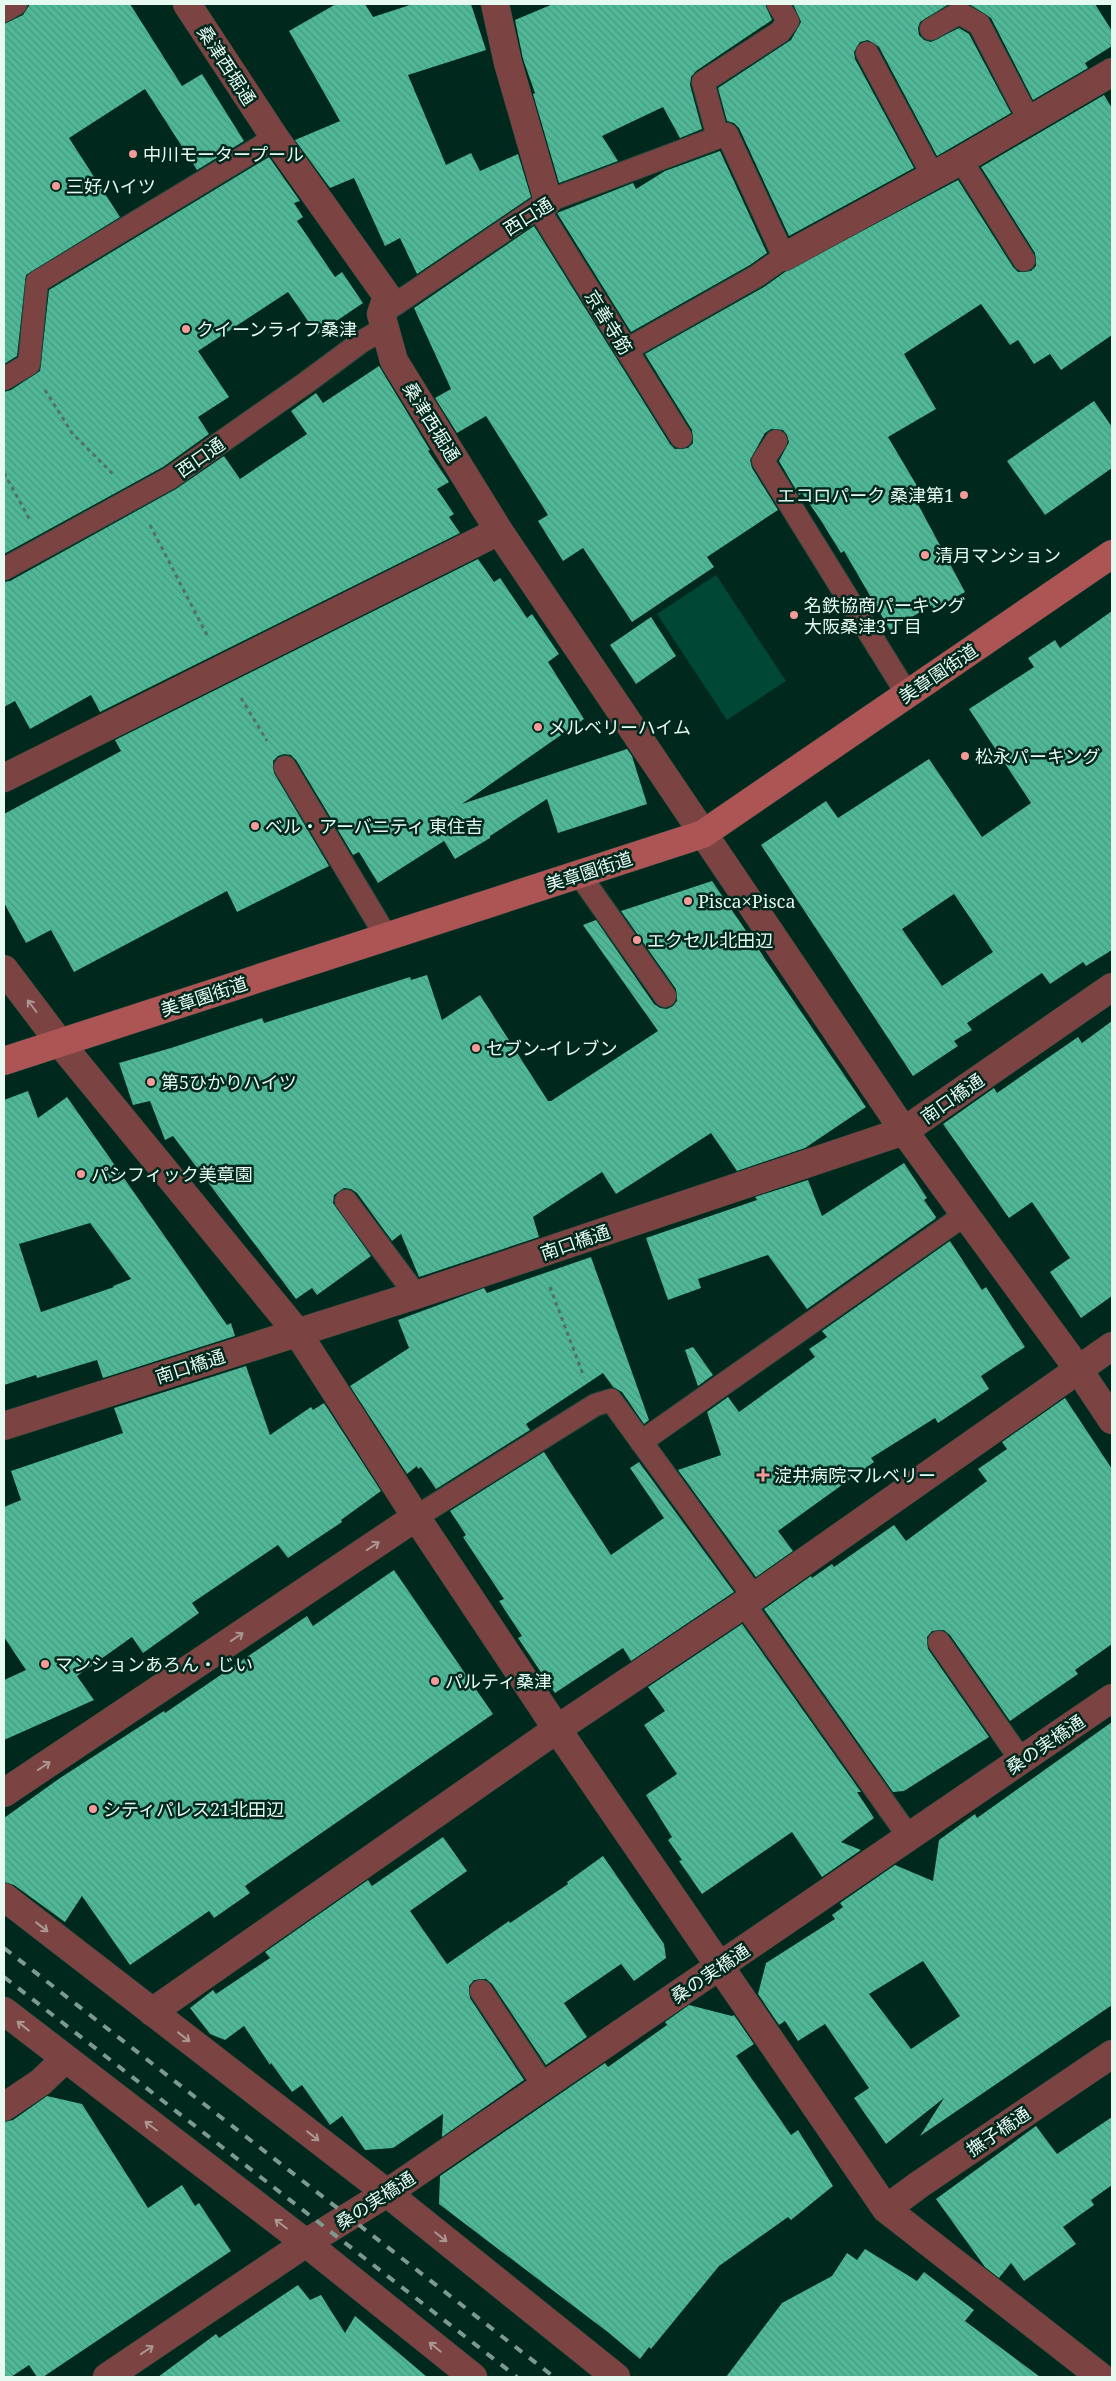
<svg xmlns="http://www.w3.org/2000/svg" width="1116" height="2381" font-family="'Noto Serif','Noto Sans JP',serif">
<defs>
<pattern id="building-back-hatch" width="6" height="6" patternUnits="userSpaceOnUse" patternTransform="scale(1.25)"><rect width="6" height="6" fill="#4eb897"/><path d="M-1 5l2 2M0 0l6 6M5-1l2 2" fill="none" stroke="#4b9780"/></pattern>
</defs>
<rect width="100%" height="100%" fill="#01281d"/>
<path fill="#004735" d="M716,575L786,681L727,720L657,614Z"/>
<path fill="url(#building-back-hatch)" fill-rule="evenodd" d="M30,4H130L182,86L202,74L244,141L197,170L145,89L69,138L120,217L26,275L17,356L4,364V24L23,15Z
M336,4H365L373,17L413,4H471L486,50L408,75L446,165L471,153L480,171L518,154L531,197L417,274L400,238L385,246L354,178L330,188L295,140L340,121L289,31Z
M553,4H765L772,20L696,71L691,77L690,85L702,129L680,138L663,107L602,136L618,161L559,183L533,94L535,93L523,59L515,20Z
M793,4H949L920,22L918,28L919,35L924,40L931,42L959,28L969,34L1011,113L937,156L879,47L868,40L860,42L854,52L855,59L914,168L789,236L739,128L734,123L727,121L718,88L791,40L801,22Z
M969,4H1095L1112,31V46L1085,63L1088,68L1033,100L991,18Z
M1104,95L1112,108V335L1061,370L1050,354L1034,364L1018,340L1010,345L981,304L904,354L936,409L888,437L920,491L913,495L965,592L934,609L932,605L890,630L844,551L841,553L820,519L802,493L799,495L779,461L789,442L787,435L783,430L771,429L765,433L750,460L752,468L778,510L707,557L714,567L632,622L583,548L563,561L538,521L548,515L486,416L457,433L435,398L451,389L414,308L534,226L670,444L675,449L688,448L693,443L692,430L645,354L764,287L785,272L958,180L1013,267L1018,272L1031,271L1036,266L1035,253L981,167Z
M720,151L767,253L750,265L631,332L557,213L633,183L636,189L665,171Z
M269,157L300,201L294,203L303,217L297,221L335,277L342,272L363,303L317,334L288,292L198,351L229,397L198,417L209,434L163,467L4,554V392L11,390L40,371L49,290Z
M379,366L430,450L428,451L449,482L437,489L454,514L449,517L460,533L100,712L91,695L30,729L15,701L4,707V582L10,581L176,489L224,456L240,479L307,434L291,411L316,393L323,403Z
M1094,401L1112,427V468L1045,515L1007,461Z
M478,559L494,582L500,578L527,618L532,614L559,654L548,662L584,719L462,804L627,749L632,756L647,804L558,833L547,799L490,836V838L455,859L444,841L378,883L359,852L353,855L296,760L291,755L284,754L278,756L273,761L274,773L329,866L237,912L227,891L74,972L51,930L26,943L4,903V814L121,751L115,740Z
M1112,611V950L1086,966L1083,962L1050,984L1042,973L967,1023L972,1030L954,1041L958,1046L913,1076L761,845L826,801L838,818L929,759L982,837L1031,803L969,709L1034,667L1028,658L1055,640L1060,648ZM954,894L993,952L942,986L902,929Z
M651,617L676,656L636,684L610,645Z
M712,881L866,1107L805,1148L737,1171L711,1133L616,1194L602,1172L533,1217L539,1237L419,1277L401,1234L392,1241L357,1193L351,1189L344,1188L334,1195L333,1203L371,1256L317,1295L312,1288L296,1299L173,1136L165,1140L150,1101L133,1105L119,1063L171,1048L262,1018L264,1023L410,977L411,980L427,975L442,1020L480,995L548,1101H551L658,1031L583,925L596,920L654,1004L660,1008L667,1009L673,1006L677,1001L676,989L621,911Z
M1112,1021V1296L1081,1318L1050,1272L1070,1258L1032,1202L1009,1218L943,1124L994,1088L997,1093L1078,1037L1082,1043Z
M28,1091L38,1118L67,1097L227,1325L231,1323L235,1336L103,1378L97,1360L37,1378L36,1375L4,1385V1100ZM90,1223L131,1279L113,1286L114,1287L41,1312L19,1244Z
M904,1163L927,1198L924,1200L936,1217L935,1219L807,1309L768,1255L698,1279L701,1288L668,1300L646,1238L757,1200L755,1197L808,1180L822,1216Z
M950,1241L982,1290L986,1287L1025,1347L981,1376L989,1389L938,1423L935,1418L871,1458L874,1462L778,1531L793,1551L756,1577L678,1470L721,1455L707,1412L728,1397L739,1412L815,1357L809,1349L827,1337L822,1331Z
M591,1257L649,1420L644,1424L622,1392L613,1387L603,1373L526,1424L530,1430L436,1489L421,1467L418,1469L417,1466L407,1474L350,1386L409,1348L398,1320L484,1288L487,1293Z
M693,1347L713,1375L698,1386L685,1350Z
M246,1366L270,1435L311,1407L313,1410L324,1403L381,1491L341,1520L342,1522L288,1558L278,1545L192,1603L199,1613L143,1653L132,1637L77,1676L94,1700L4,1740V1680L26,1670L4,1637V1507L21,1500L11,1471L123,1433L114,1408Z
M1065,1398L1112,1469V1644L1075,1670L1078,1674L1010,1721L950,1635L944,1630L932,1631L927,1637L928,1649L989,1737L904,1791L893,1792L764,1609L811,1576L812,1578L832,1564L834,1567L894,1525L906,1541L987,1481L978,1469L1007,1449L1002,1442Z
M544,1452L611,1555L664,1518L630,1468L639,1462L734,1592L631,1661L623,1648L555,1693L518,1638L522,1636L499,1601L504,1599L463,1537L466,1535L450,1511Z
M394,1570L493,1714L245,1886L250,1893L214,1918L209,1911L130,1965L82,1896L65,1922L14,1885L4,1882V1818L60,1778L164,1711L165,1713L307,1616L313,1626Z
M742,1624L861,1792H857L874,1818L841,1842L861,1850L822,1877L792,1832L702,1894L679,1861L682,1860L668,1840L672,1837L646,1795L677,1774L644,1725L665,1711L648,1687Z
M1112,1722V2005L920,2136L944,2098L886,2144L854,2098L869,2088L825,2024L798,2041L785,2021L779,2025L758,1994L766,1963L835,1919L832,1915L843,1907L840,1903L895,1865L933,1881L939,1840L975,1814L977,1818ZM923,1961L960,2016L911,2049L869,1994Z
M443,1837L467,1871L410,1911L447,1964L509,1921L510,1923L568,1884L567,1882L603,1856L664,1944L666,1958L634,1981L621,1964L564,2003L587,2037L546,2065L492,1984L486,1979L474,1980L469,1986L470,1998L524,2080L442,2137L443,2114L393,2148L365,2150L342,2116L330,2125L302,2085L292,2092L271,2063L270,2065L244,2026L225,2040L210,2034L190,2008L213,1990L216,1994L270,1958L265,1952L368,1880L372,1886Z
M689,2005L732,2016L734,2015L754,2044L736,2056L791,2135L798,2130L833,2186L791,2220L788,2217L719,2266L651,2349L649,2347L640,2359L609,2333L439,2204L440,2176L605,2063L608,2067L667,2025L665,2022Z
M47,2096L82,2104L148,2208L182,2185L195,2206L199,2203L231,2251L43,2377H37L29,2365L11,2377H4V2122L13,2120Z
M1112,2117V2185L1091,2200L1094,2205L1063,2227L1076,2244L1024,2281L1011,2263L999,2278L985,2267L936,2199L1036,2126L1057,2154Z
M865,2249L917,2281L924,2272L974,2310L965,2321L1040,2377H726L782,2303L832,2276L847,2253L857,2260Z
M298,2285L310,2300L321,2295L345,2333L355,2316L427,2377H158L216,2334L219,2338Z"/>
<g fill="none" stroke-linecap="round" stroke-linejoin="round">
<defs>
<path id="lane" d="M4,11L16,4
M931,29L959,13L979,24L1029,120
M867,53L933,176
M718,137L703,82L780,32L788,21L778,4
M961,160L1024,260
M538,208L681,437
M381,314L548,201L727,134L784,257L757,276L626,350
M4,379L29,364L37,282L275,138
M776,441L763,461L907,694
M4,569L170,478L307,382L361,342L385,328
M285,767L386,936
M579,874L665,996
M346,1201L416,1295
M641,1442L966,1214
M416,1517L595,1405L611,1400L754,1597
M744,1604L909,1837
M939,1642L1021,1760
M481,1991L544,2086"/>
<path id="street" d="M187,4L275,138L387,296L381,314L394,361L499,531L904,1131L1078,1369L1112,1420
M495,4L508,63L548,201
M784,257L958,162L1112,72
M4,778L499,531
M4,969L60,1043L297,1332L416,1517L557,1729L886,2209L1101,2377
M4,1426L416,1295L904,1131L1112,987
M4,1793L416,1517
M4,1897L387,2193L616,2377
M4,2011L306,2243L473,2377
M152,2012L557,1729L744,1604L1112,1346
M4,2107L41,2082L64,2060
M886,2209L920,2184L1112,2054
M107,2377L306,2243L387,2193L1112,1698"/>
<path id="secondary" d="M4,1061L703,834L1112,554"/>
</defs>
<use href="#lane" stroke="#21453b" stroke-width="24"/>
<use href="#street" stroke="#21453b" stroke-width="29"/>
<use href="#secondary" stroke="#21453b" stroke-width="29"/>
<path stroke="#527268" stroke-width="3" stroke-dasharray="4 4" stroke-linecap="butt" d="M45,390L72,433L113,474
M4,473L30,520
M150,525L208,637
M241,698L267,741
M550,1287L584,1377"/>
<use href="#lane" stroke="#7b4443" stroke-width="22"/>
<use href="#street" stroke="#7b4443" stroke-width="28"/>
<use href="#secondary" stroke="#ad5555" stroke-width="28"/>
<path stroke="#7d9a90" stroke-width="4" stroke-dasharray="9 9" stroke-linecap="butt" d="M4,1948L554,2377
M4,1977L517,2377"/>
</g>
<defs><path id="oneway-shaft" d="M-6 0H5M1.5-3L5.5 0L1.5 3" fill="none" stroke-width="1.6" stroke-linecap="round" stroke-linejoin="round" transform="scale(1.25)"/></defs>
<g stroke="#ab9692">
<use href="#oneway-shaft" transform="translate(32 1006) rotate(-127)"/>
<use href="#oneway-shaft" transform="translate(373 1546) rotate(-34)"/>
<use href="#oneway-shaft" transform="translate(237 1637) rotate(-34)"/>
<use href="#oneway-shaft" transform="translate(44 1766) rotate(-34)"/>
<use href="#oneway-shaft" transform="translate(42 1927) rotate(38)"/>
<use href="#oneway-shaft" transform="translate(23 2026) rotate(-142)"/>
<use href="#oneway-shaft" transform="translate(184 2037) rotate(38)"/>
<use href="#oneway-shaft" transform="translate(151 2126) rotate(-143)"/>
<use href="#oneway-shaft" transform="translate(313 2136) rotate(38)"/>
<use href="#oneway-shaft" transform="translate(281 2224) rotate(-143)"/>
<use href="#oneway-shaft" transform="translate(441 2237) rotate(39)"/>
<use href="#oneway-shaft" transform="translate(435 2347) rotate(-141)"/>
<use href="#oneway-shaft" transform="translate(147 2350) rotate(-34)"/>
</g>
<g fill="#f59b99" stroke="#01281d" stroke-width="2">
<circle cx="133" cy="154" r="5"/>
<circle cx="56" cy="186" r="5"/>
<circle cx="186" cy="329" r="5"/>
<circle cx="964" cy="495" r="5"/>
<circle cx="925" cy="555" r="5"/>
<circle cx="794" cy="615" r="5"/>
<circle cx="538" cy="727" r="5"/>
<circle cx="965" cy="756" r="5"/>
<circle cx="255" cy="826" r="5"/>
<circle cx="688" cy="901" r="5"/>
<circle cx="637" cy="940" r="5"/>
<circle cx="476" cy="1048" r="5"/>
<circle cx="151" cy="1082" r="5"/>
<circle cx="81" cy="1174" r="5"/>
<path d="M760.5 1467.5h5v5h5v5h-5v5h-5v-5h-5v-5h5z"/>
<circle cx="45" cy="1664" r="5"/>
<circle cx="435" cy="1681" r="5"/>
<circle cx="93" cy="1809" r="5"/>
</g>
<g text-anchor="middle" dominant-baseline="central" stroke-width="5" stroke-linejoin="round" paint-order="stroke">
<g font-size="18" fill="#e6faf2" stroke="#01281d">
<text transform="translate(227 65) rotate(57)">桑津西堀通</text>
<text transform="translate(528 216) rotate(-32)">西口通</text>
<text transform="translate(609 322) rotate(58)">京善寺筋</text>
<text transform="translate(432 422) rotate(58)">桑津西堀通</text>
<text transform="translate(200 457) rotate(-35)">西口通</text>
<text transform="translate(938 673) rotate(-34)">美章園街道</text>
<text transform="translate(589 871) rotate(-18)">美章園街道</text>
<text transform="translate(204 996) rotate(-18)">美章園街道</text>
<text transform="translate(952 1098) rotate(-35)">南口橋通</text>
<text transform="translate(575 1242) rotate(-19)">南口橋通</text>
<text transform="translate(190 1366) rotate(-18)">南口橋通</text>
<text transform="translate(1045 1744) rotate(-34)">桑の実橋通</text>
<text transform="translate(710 1973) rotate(-34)">桑の実橋通</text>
<text transform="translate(998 2131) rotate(-34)">撫子橋通</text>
<text transform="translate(375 2200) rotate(-33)">桑の実橋通</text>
</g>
<g font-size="18" fill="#e6faf2" stroke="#01281d" text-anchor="start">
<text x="143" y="154">中川モータープール</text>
<text x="66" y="186">三好ハイツ</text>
<text x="196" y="329">クイーンライフ桑津</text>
<text x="954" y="495" text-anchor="end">エコロパーク 桑津第1</text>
<text x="935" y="555">清月マンション</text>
<text x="804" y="605">名鉄協商パーキング<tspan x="804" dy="21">大阪桑津3丁目</tspan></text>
<text x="548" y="727">メルベリーハイム</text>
<text x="975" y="756">松永パーキング</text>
<text x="265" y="826">ベル・アーバニティ 東住吉</text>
<text x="698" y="901">Pisca×Pisca</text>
<text x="647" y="940">エクセル北田辺</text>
<text x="486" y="1048">セブン-イレブン</text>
<text x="161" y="1082">第5ひかりハイツ</text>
<text x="91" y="1174">パシフィック美章園</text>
<text x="774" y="1475">淀井病院マルベリー</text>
<text x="55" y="1664">マンションあろん・じい</text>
<text x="445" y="1681">パルティ桑津</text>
<text x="103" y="1809">シティパレス21北田辺</text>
</g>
</g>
<rect width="1116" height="2381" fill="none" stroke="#e6faf2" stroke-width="10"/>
</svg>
